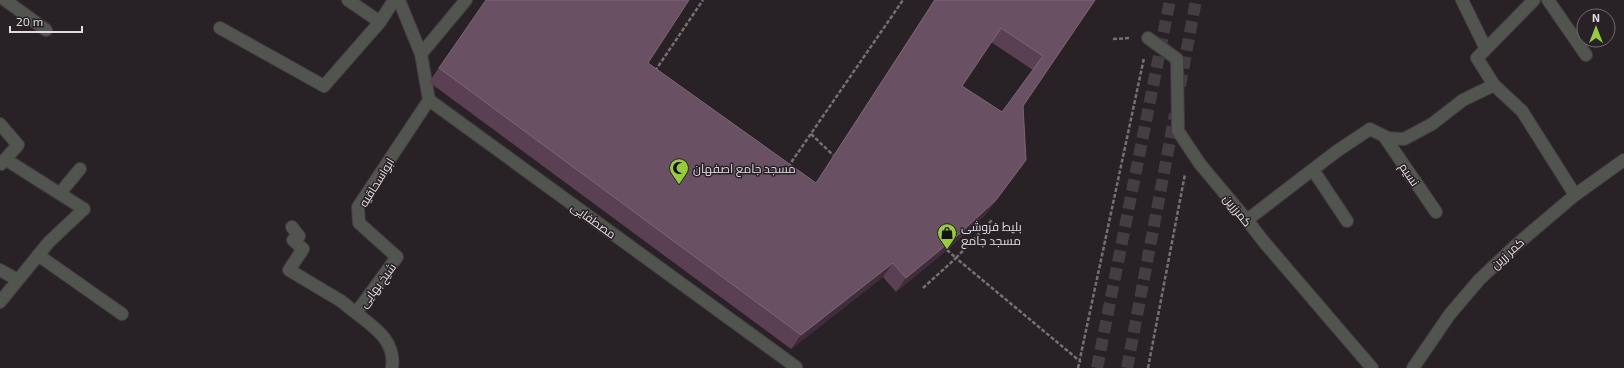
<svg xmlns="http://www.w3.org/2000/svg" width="1624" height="368" font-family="'Exo 2',Cairo,sans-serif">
<rect width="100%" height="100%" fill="#282126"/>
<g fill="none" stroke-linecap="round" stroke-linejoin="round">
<path stroke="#443d42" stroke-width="12" stroke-dasharray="12 6" stroke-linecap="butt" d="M1180,86L1196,0
M1097,368L1170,0
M1127,368L1175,114"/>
<defs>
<path id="minor" d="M5,0L46,30
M348,0L380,22
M399,0L421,54L429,100L796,367
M1462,0L1486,49
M1548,0L1586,55
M220,28L324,86L380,22L394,0
M1148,38L1177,59L1178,131L1200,164L1247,220L1264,242L1372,368
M421,54L466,0
M1494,85L1477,58L1534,0
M0,124L18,145L1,164
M1384,136L1436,212
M1313,170L1347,221
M60,193L80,169
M1247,220L1337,151L1370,129L1388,138L1404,139L1432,124L1463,100L1494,85L1522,111L1575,195
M292,227L299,236L293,240L303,249L289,270L341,301L356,313
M38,255L122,314
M0,270L18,280
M0,302L49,242L84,209L5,159
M392,368C396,341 375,328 356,313L397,257L359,223L358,207L429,100
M1413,368L1450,314L1479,280L1516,245L1575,195L1624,160"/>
</defs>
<use href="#minor" stroke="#423b40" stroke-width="14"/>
<path stroke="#767074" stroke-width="2.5" stroke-dasharray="4 2" stroke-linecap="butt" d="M1113,39L1130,38
M655,71L703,0
M811,134L833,155
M788,167L903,0
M947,250L956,258L992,220
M923,288L956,258L1081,362
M1078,368L1144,58
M1148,368L1185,174"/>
<use href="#minor" stroke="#525450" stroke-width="12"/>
</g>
<path fill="#5b4054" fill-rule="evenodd" d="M486,0L648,63L816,183L934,0H1095L1023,106L1016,174L986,214L947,250L896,292L883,277L791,349L429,82ZM991,42L1033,70L1002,112L962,86Z"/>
<path fill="#412c3b" d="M1026,160L986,214L947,250L896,292L906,278Z
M893,263L883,277L791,349L801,335Z"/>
<path fill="#695163" stroke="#7c6676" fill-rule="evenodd" d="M486,0H689L648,63L816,183L935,0H1095L1023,106L1026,160L996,200L957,236L906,278L893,263L801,335L439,68ZM1001,28L1043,56L1002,112L962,86Z"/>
<defs>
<symbol id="mosque-pin" viewBox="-11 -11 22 30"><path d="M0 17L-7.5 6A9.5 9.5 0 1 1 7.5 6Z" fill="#96cc39" stroke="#282126"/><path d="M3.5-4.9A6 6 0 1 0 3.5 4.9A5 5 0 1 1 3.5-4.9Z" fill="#111"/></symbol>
<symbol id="shop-pin" viewBox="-11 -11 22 30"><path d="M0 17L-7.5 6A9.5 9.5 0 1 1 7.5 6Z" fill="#96cc39" stroke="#282126"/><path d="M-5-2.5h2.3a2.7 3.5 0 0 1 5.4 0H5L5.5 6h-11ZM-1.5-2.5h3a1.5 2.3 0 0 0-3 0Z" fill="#111"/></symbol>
</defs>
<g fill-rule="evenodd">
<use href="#mosque-pin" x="668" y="157" width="22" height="30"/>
<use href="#shop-pin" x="936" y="222" width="22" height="30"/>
</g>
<g text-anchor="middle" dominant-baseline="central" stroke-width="3" stroke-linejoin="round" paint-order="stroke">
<g font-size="12" fill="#e1dce0" stroke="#282126" text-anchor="start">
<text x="693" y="168">مسجد جامع اصفهان</text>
<text x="961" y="226">بلیط فروشی<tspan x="961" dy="14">مسجد جامع</tspan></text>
</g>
<g font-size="12" fill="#e1dce0" stroke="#282126">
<text transform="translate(1410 174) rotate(56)">نسیم</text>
<text transform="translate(376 182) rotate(-58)">ابواسحاقیه</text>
<text transform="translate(1238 210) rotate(51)">کمرزرین</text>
<text transform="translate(594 220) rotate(36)">مصطفایی</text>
<text transform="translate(1507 253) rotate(-42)">کمر زرین</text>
<text transform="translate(377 285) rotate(-53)">شیخ بهایی</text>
</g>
</g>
<g transform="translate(1596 28)"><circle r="19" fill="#282126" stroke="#726c70"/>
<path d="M0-3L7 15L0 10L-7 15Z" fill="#96cc39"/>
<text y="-6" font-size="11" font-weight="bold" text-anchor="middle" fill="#e1dce0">N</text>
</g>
<path d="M10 26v6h72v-6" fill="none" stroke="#e1dce0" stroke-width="2"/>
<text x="16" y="26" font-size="12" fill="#e1dce0" stroke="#282126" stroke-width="3" paint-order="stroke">20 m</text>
</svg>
